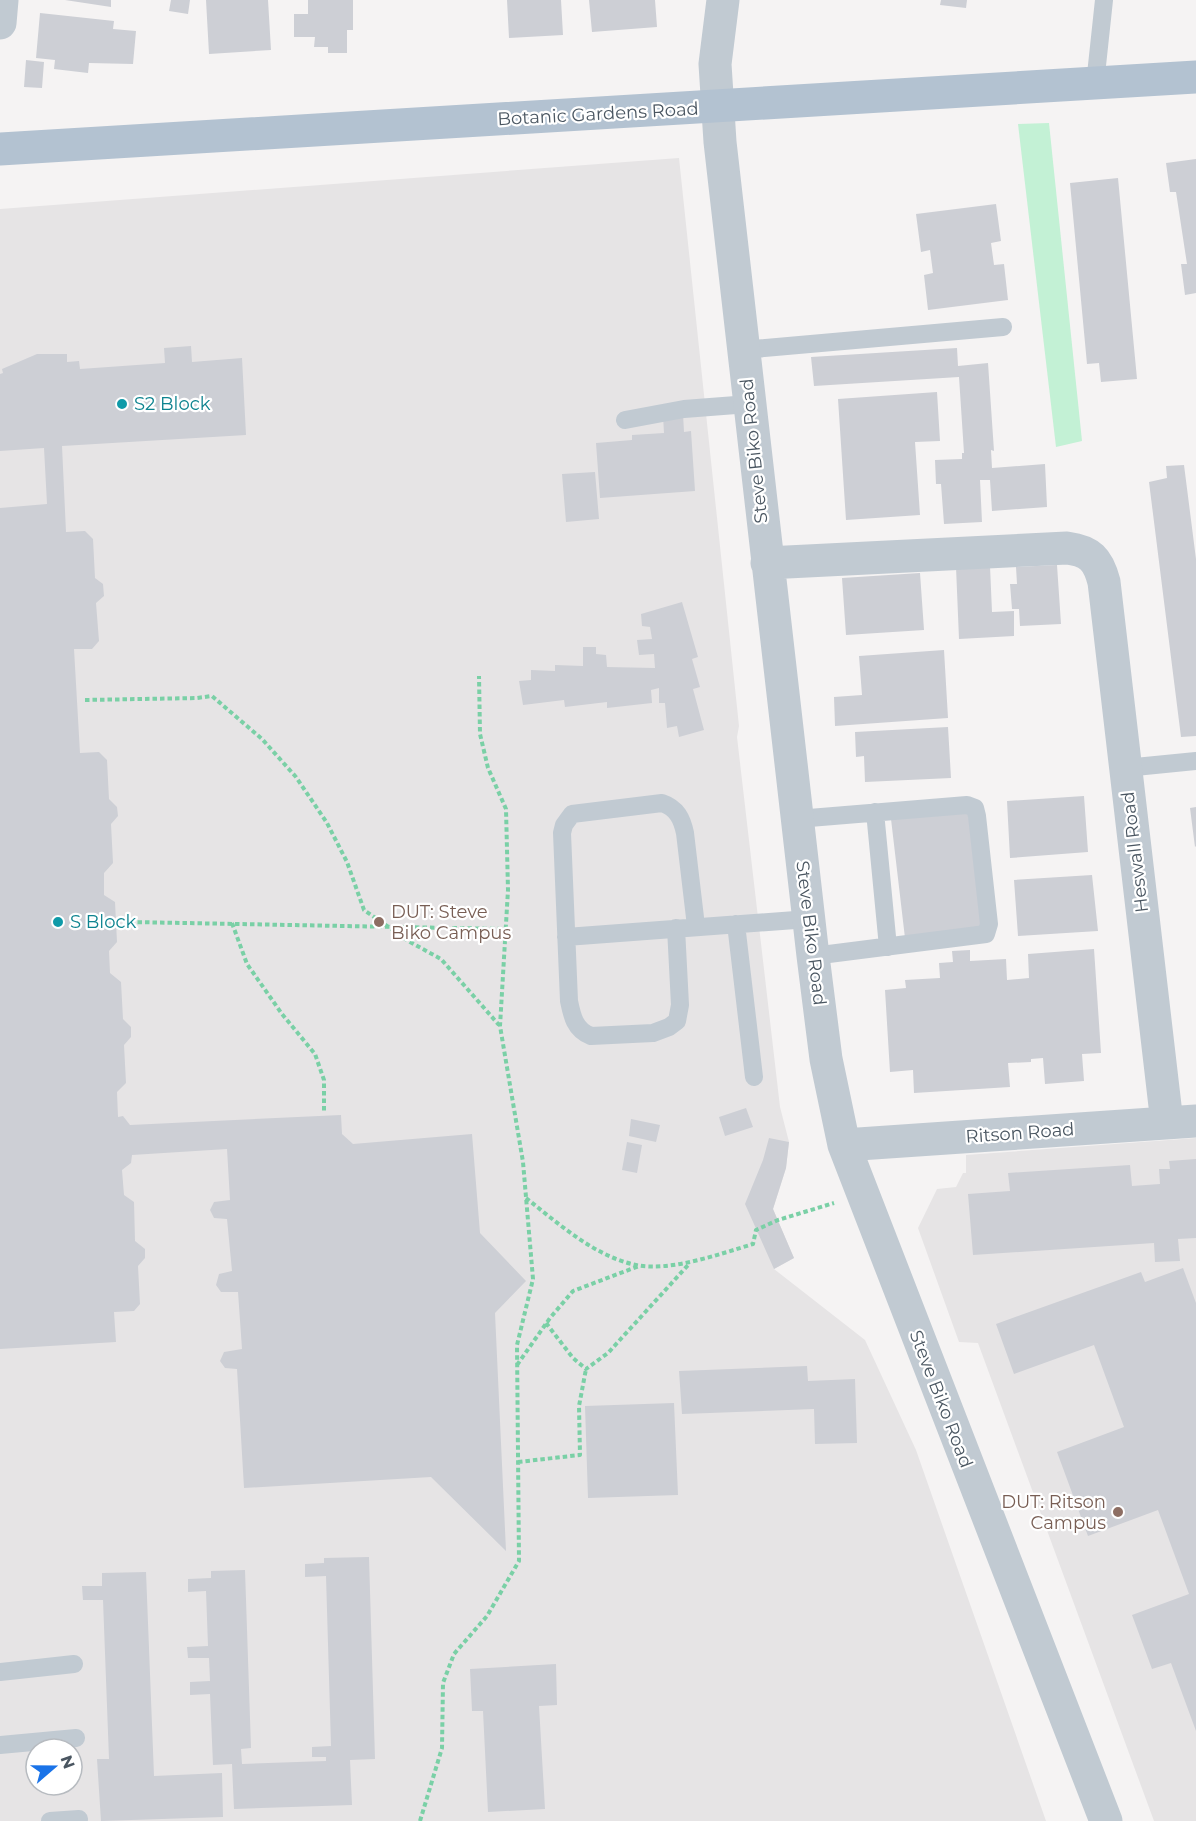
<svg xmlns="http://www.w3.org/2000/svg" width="1196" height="1821" font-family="Montserrat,sans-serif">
<rect width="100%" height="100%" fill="#f5f3f3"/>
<path fill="#e6e4e5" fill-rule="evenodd" d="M679,158L739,726L737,737L780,1107L789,1142L786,1168L773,1209L794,1258L774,1269L865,1340L916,1450L1046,1821H0V209ZM36,1749H72V1785H36Z
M1196,1138V1821H1154L978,1343L959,1342L918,1228L937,1189L956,1187L963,1173H966V1155Z"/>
<path fill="#c3f1d5" d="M1049,123L1082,441L1056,447L1018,124Z"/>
<path fill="#cdcfd5" d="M65,0H111V7Z
M171,0H190L188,14L169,11Z
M206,0H268L271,50L209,54Z
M308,0H353V30H347V53H328V47H314L315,37H294V14H308Z
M507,0H561L563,35L509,38Z
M589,0H655L657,27L592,32Z
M941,0H967L966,8L940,5Z
M40,13L114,21L113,29L136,31L133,64L89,63L88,73L54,69L55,60L36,58Z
M26,60L44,62L42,88L24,87Z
M1196,159V293L1185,295L1181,264H1187L1176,192H1170L1166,163Z
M1118,178L1137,379L1101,382L1099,363L1087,364L1070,183Z
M996,204L1001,241L991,243L994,265L1004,264L1008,300L928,310L924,275L933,273L930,250L921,252L916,214Z
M191,346L192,362L242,358L246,435L62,446L66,532L85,531L93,539L95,578L103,584L104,596L96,603L99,641L92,649H74L80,753L99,752L107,760L109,799L117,807L118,816L111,824L113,863L104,873V895L115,902L117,942L109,951L110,973L121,982L123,1019L131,1027V1037L124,1045L126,1083L117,1092L118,1117L123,1116L130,1125L341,1115L342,1134L353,1144L472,1134L480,1233L526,1281L495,1313L506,1551L431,1477L244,1488L237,1369L225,1368L220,1361L224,1352L242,1349L238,1292H221L216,1285L219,1274L232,1271L227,1219L214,1218L210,1210L214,1202L230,1200L227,1149L132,1155L131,1163L122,1170L124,1195L134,1202L135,1241L145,1249V1258L138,1266L140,1304L134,1311L114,1312L116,1342L0,1349V508L47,504L44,448L0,451V374L3,373L2,369L37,354H67V362L79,361L80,369L165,363L164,348Z
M957,348L958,366L988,363L994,451L991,450L992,468L1045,464L1047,507L992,511L990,480H980L982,522L944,524L941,484H936L935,460L962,459V453H964L959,377L814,386L811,357Z
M937,392L940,441L915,442L920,515L846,520L838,399Z
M683,414L684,432L691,431L695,491L600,498L596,443L632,440V435L664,433L663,416Z
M1184,465L1196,559V736L1181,737L1149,482L1167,478L1166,466Z
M595,472L599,519L566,522L562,474Z
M1057,565L1061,624L1020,626L1019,609H1012L1010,584H1017L1016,567Z
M990,566L992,612L1014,611V636L959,639L956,567Z
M920,573L924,630L846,635L842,578Z
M682,602L698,657L692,659L700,687L693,689L704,730L679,737L677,726L667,728L665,703H659V688L651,690L652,703L607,708V702L565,707L564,700L523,705L519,681L531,680V670L555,671V665L583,666V647H596V654L606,655L607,667L655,668L654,654L639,655L637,640L652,639L650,627L642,626L641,614Z
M944,650L948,718L835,726L834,697L862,695L859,656Z
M948,727L951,778L865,782L864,756L856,757L855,732Z
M1084,796L1088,852L1010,858L1007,801Z
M1196,807V846L1195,847L1190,808Z
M969,811L982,930L905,938L891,819Z
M1092,875L1098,931L1018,936L1014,880Z
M1094,949L1101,1053L1082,1054L1084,1081L1045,1084L1043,1058L1031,1059V1062L1008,1063L1010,1087L914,1093L913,1070L890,1072L885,990L906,988L905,980L940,978L939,963L953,962L952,951L970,950V961L1006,959L1007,980L1029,978L1028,954Z
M746,1108L753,1127L725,1136L719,1117Z
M631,1119L660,1125L656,1142L629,1136Z
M769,1138L789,1142L786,1168L773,1209L794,1258L774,1269L745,1204L763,1160Z
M627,1142L642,1145L637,1173L622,1170Z
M1196,1159V1238L1178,1239L1180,1261L1155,1262L1154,1243L973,1255L968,1194L1010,1191L1008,1173L1130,1165L1132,1186L1160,1184L1159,1169H1170L1169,1161Z
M1183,1268L1196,1303V1731L1171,1663L1152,1669L1132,1615L1189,1594L1158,1510L1088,1536L1057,1452L1124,1427L1094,1345L1014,1374L996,1324L1141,1272L1145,1282Z
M807,1366L808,1381L855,1379L857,1443L815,1444L814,1409L682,1414L679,1371Z
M674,1403L678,1495L588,1498L585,1406Z
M369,1557L375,1759L350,1760L352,1805L234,1809L232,1764L213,1765L210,1694L190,1695V1682L210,1681L209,1658H188L187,1647L208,1646L206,1591L188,1592V1579L211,1578V1571L245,1570L251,1748L241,1749L242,1764L326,1761V1757H312V1747L331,1746L326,1576L305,1577V1564L324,1563V1558Z
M146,1572L154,1776L222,1773L223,1817L101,1821L97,1759H109L103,1600H83L82,1586H102V1573Z
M556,1664L557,1705L539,1706L545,1809L488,1812L483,1711H472L470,1669Z"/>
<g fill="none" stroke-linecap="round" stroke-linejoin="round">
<path stroke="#7ad0a6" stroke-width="4" stroke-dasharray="4.5 3" stroke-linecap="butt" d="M85,700L197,698L212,696L262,739L296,777L327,823L347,862L364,910L410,942L441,959L499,1025
M130,922L506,929
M232,923L247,964L282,1014L315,1054L324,1080V1111
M526,1198C559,1224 594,1256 636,1265C670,1272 720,1254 753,1244L756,1230L778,1220L834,1203
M546,1323L573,1358L586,1369L608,1353L689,1264
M517,1365L550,1318L573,1291L639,1266
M518,1462L580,1455L579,1406L586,1369
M420,1821L442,1748L443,1683L454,1654L487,1616L519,1561L517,1345L533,1279L523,1162L500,1026L508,890L506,809L488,768L480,734L479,676"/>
<path stroke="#c1cad2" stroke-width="18" d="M1095,84L1104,0
M743,350L1003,327
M625,420L684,409L749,404
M1125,768L1196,761
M875,812L888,947
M797,819L967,805L975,808L977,816L989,924L986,934L813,956
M736,924L754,1077
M676,928L680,1005L677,1021L669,1027L653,1033L591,1036C575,1030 572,1016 569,1001L562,833L564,825L572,814L662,803C677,808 682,819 685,833L696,926
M566,937L809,919
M0,1672L74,1664
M0,1745L76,1738
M50,1821L79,1819"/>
<path stroke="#c1cad2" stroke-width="33" d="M723,0L715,64L720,142L813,956L826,1059L844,1145L1106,1821
M0,23L2,0
M767,563L1067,548C1090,551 1098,559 1104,582L1167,1123
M844,1145L1196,1121"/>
<path stroke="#b3c2d1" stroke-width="33" d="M0,149L1196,77"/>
</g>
<g fill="#0f9aa8" stroke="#fff" stroke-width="2">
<circle cx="122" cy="404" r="6"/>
<circle cx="58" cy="922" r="6"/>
</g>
<g fill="#8d6e63" stroke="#fff" stroke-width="2">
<circle cx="379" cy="922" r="6"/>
<circle cx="1118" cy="1512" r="6"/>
</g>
<g text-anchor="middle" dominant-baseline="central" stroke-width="4.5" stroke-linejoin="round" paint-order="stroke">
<g font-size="18" fill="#4a5661" stroke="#fff">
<text transform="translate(598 114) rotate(-3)">Botanic Gardens Road</text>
<text transform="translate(754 451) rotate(-96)">Steve Biko Road</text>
<text transform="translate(1135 852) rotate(-97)">Heswall Road</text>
<text transform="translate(811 933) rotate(83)">Steve Biko Road</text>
<text transform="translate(1020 1133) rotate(-4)">Ritson Road</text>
<text transform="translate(941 1399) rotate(69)">Steve Biko Road</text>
</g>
<g font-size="18" fill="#0d838f" stroke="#fff" text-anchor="start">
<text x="134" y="404">S2 Block</text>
<text x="70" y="922">S Block</text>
</g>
<g font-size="18" fill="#785e54" stroke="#fff" text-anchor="start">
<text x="391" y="912">DUT: Steve<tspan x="391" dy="21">Biko Campus</tspan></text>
<text x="1106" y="1502" text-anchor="end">DUT: Ritson<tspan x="1106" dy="21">Campus</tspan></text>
</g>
</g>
<g transform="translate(54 1767) rotate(70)"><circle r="28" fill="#ffffff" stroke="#b7bbc0" stroke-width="1.5"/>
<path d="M0-4.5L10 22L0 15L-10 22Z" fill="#1a73e8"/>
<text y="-9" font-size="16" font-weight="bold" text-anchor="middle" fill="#4a5661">N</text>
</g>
</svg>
